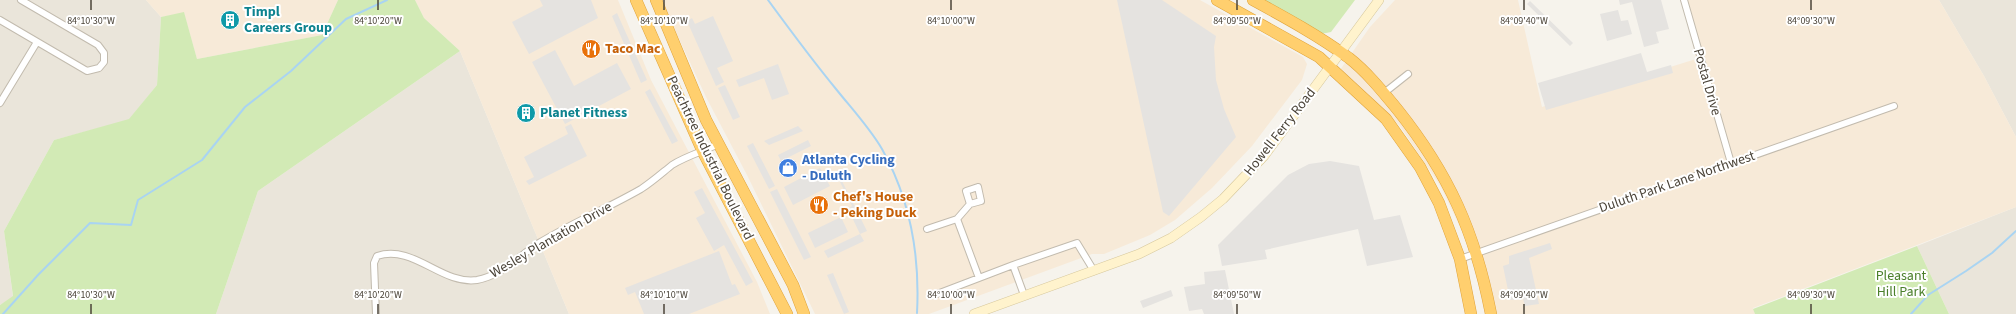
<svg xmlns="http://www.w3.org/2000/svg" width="2016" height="314" font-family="'Source Sans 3',sans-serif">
<rect width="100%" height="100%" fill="#f6f3ec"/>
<path fill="#eae5da" d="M0,0H146L161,17L157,85L129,120L54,140L4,231L13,297L0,305Z
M1939,0H2016V137L1984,76Z
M460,51L569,314H216L258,191Z
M2016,207V314H1949L1917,246Z"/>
<path fill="#f7ead8" d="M146,0H338L322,35L197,59L184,13L161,17Z
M415,0H618L651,80L757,282L770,314H569L460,51L424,18Z
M661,0H1200L1303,57L1307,64L1302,80L1252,146L1212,188L1175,220L1150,235L1104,254H1092L929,314H815L747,175L706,97Z
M1395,0H1518L1542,107L1696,59L1684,0H1939L1984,76L2016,137V207L1753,308L1755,314H1486L1471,250L1441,187L1400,126L1340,70L1370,27Z"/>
<path fill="#d2eab5" d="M338,0H415L424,18L460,51L258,191L216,314H0V305L13,296L4,231L54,140L129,119L157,85L161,17L184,12L197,59L322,35Z
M1261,0H1355L1331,32L1321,34Z
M1917,246L1949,314H1755L1753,309Z"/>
<path fill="#e5e3e0" d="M540,0H591L598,18L529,54L512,22L543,6Z
M1117,0H1162L1216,36L1214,47L1216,80L1224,109L1236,137L1169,216L1163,212Z
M1619,0H1661L1669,29L1656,32L1659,43L1644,47L1632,2L1620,5Z
M1530,1L1573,43L1570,46L1527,4Z
M1618,10L1621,21L1628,20L1632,34L1607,41L1600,14Z
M617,13L647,80L641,83L612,16Z
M713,16L733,61L717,68L724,82L716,86L687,21L692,18L695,24Z
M555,50L574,86L617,63L631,89L565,124L532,62Z
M1641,53L1647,72L1671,65L1673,73L1546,110L1538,83Z
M778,64L789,94L772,100L764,78L739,87L736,80Z
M725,85L740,117L733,120L718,88Z
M650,89L678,141L672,144L645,92Z
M571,124L587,156L529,185L526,181L534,177L524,157L568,134L565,127Z
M798,126L803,131L769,145L764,141Z
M808,140L811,146L781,161L778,155Z
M753,143L775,186L769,189L747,146Z
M1330,161L1359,166L1374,220L1400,215L1413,257L1367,266L1358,229L1265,250L1267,259L1222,266L1218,245L1288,175L1309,164Z
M820,168L830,186L793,205L784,187Z
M841,179L867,231L860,234L864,241L828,258L824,251L860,234L848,209L852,206L839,180Z
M702,188L753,282L746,286L724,245L714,251L696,218L705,213L694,192Z
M777,189L811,257L804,260L770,192Z
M841,217L848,232L815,248L808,233Z
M1550,243L1552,249L1529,258L1539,304L1525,306L1523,299L1510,300L1503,266L1509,264V256Z
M719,251L732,285L735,284L740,294L689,314H644L635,292L628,295L625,288Z
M1225,270L1234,314H1204L1202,309L1189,311L1184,287L1205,284L1204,272Z
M833,273L849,312L844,314L827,275Z
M1171,290L1173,296L1143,308L1140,301Z"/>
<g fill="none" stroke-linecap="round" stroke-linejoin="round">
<path stroke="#a9d4f2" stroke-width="2" d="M768,0C790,30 812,60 836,89C852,109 869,127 882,149C910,199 920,256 917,313
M3,314L38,275L90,223L131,225L138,200L202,160L245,107L291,71L346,19L387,0
M1911,314L1928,295L1966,271L1992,253L2016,231"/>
<defs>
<path id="street" d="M1684,0L1731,163
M0,20L87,71L99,68L104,62V53L98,45L21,0
M1384,93L1408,74
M0,103L37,42
M957,219L970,204L981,201L978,187L966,191L970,204
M927,229L957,219L979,278
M1460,259L1894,106
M1013,265L1077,243L1094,271
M937,294L1013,265L1024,295
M376,314L374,263L377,256C414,244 441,285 477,280C501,276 520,255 539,243C572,223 608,208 641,189C652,182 662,173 672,165C686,156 704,151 719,144"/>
<path id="secondary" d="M974,314L1139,254L1171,238L1201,217L1223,199L1264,156L1379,0"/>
<path id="highway" d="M636,0L703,152L787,314
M656,0L706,120L793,285L804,314
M1217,0L1319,57L1386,119L1420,167L1439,203L1460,259L1471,314
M1253,0C1286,18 1319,36 1349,58C1367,72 1383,92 1397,109C1449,174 1475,232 1491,314"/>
</defs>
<use href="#street" stroke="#c2bbae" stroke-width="8"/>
<use href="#secondary" stroke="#d6c79b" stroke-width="10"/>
<use href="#highway" stroke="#e0a43c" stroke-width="12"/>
<use href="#street" stroke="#fff" stroke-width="6"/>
<use href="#secondary" stroke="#fff3cd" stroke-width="9"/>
<use href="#highway" stroke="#ffcf6e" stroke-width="11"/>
</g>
<path fill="none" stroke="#4b4439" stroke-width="1.5" d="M91,0V10M378,0V10M664,0V10M951,0V10M1237,0V10M1524,0V10M1811,0V10M91,304V314M378,304V314M664,304V314M951,304V314M1237,304V314M1524,304V314M1811,304V314"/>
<defs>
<symbol id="building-disc" viewBox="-11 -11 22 22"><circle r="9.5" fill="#0f9aa8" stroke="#fff"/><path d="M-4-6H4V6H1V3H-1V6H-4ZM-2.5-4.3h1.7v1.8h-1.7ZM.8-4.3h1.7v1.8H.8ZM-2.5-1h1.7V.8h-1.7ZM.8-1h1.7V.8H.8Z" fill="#fff"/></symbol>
<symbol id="restaurant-disc" viewBox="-11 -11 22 22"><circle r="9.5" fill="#e8710a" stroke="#fff"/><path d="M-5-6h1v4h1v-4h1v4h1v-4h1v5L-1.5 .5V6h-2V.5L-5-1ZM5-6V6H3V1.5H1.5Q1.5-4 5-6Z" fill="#fff"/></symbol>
<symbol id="shop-disc" viewBox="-11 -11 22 22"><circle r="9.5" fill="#3f7fe0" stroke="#fff"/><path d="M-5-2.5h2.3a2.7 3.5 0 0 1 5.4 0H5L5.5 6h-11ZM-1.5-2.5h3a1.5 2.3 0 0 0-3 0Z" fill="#fff"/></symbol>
</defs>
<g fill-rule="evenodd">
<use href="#building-disc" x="219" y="9" width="22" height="22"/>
<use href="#restaurant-disc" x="580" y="38" width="22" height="22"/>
<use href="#building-disc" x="515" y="102" width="22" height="22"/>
<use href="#shop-disc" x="777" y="157" width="22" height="22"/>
<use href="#restaurant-disc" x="808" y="194" width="22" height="22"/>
</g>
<g text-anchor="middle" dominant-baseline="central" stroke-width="4" stroke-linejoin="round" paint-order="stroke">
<g font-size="14" font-weight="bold" fill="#0d838f" stroke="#fff" text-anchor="start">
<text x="244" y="12">Timpl<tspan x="244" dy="16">Careers Group</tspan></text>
<text x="540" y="113">Planet Fitness</text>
</g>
<g font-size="14" font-weight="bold" fill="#c56008" stroke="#fff" text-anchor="start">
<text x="605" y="49">Taco Mac</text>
<text x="833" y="197">Chef's House<tspan x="833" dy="16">- Peking Duck</tspan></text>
</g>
<g font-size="14" fill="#4b4439" stroke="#fff">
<text transform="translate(1707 82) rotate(74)">Postal Drive</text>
<text transform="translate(1280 132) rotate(-52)">Howell Ferry Road</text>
<text transform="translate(710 158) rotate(64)">Peachtree Industrial Boulevard</text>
<text transform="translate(1677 182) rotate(-19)">Duluth Park Lane Northwest</text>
<text transform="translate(551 240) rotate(-30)">Wesley Plantation Drive</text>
</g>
<g font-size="14" font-weight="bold" fill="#366cbe" stroke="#fff" text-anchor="start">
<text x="802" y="160">Atlanta Cycling<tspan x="802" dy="16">- Duluth</tspan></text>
</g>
<g font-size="14" fill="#4a7f2a" stroke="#fff">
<text x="1901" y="276">Pleasant<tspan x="1901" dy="16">Hill Park</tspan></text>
</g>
</g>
<g font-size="10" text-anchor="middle" fill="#4b4439" stroke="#fff" stroke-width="4" stroke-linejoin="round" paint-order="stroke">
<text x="91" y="24">84°10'30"W</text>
<text x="378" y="24">84°10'20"W</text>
<text x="664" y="24">84°10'10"W</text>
<text x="951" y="24">84°10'00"W</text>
<text x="1237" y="24">84°09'50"W</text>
<text x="1524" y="24">84°09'40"W</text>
<text x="1811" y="24">84°09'30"W</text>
<text x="91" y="298">84°10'30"W</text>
<text x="378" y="298">84°10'20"W</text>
<text x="664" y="298">84°10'10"W</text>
<text x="951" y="298">84°10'00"W</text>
<text x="1237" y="298">84°09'50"W</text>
<text x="1524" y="298">84°09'40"W</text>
<text x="1811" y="298">84°09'30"W</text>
</g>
</svg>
